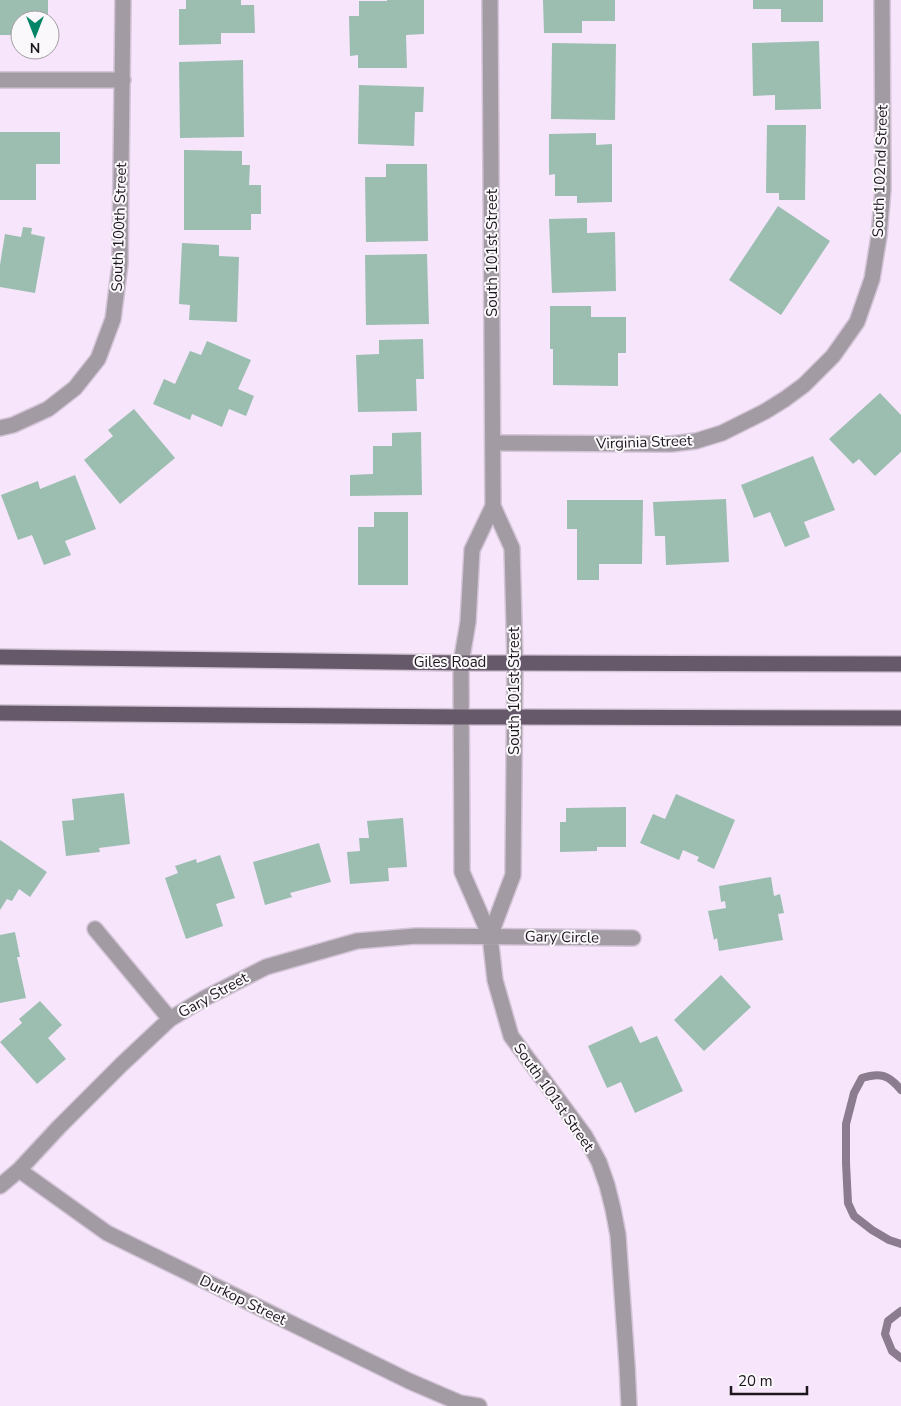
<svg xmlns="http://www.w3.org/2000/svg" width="901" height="1406" font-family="'Nunito Sans',sans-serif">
<rect width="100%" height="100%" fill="#f7e5fb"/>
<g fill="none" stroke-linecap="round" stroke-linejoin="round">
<path stroke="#8c7c90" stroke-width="8" d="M901,1090C889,1075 880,1072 862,1078L854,1093L846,1124V1163L848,1203L854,1216L872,1230L889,1240L901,1244
M901,1311L888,1321L885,1334L892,1351L901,1358"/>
</g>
<path fill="#9bbeb1" d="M0,0H48V20H20V35H0Z
M186,0H241V5H254L255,33H221V44L179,45V9H186Z
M387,0H424V34L406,35L407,68H358V55L350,56L349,16H359V1H387Z
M543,0H615V21H582V33H544Z
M753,0H823V22H781V9H753Z
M819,41L821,109L775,110V95L753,96L752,43Z
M552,43L616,44L615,120L551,119Z
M243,60L244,137L180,138L179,62Z
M359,85L424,87L423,112H415L414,146L358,144Z
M767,125H806L805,200H779V193H766Z
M0,132H60V164H36V200H0Z
M596,133V145L612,144V202L577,203V196H555V174L549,175V134Z
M184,150L242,151V165H250L249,185H261V214H251V230H184Z
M386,164H427L428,241L366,242L365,177H386Z
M778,206L830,241L781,315L729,280Z
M587,218V233L615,232L616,291L552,293L549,219Z
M23,227L32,228L31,234L45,237L35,293L0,287V265L5,234L21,237Z
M182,243L219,245V256L239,257L237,322L189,320L190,305L179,304Z
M427,254L429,324L366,325L365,255Z
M550,306H591V317H626V353H618V386L553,385V349H550Z
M423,339L424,379H416L417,411L358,412L356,355L379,354V340Z
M207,341L251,360L238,389L254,396L246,416L229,409L222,427L192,414L190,420L153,404L164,379L175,384L190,351L201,355Z
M880,393L901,415V452L875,476L859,459L853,464L829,439Z
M134,409L175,458L120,504L84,460L113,436L108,430Z
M421,432L422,495L350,496V475L373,474V446H392V433Z
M813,456L835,510L804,522L810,537L785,547L770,512L754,518L741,485Z
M75,475L96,529L65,541L71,555L44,565L32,535L18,540L1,495L38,481L40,489Z
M726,499L729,562L666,565L665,536H655L653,502Z
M567,500H643L642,564H599V580H577V529H567Z
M374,512H408V585H358V527H374Z
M124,793L130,844L99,848L100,852L66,856L62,821L74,820L72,799Z
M676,794L735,820L714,869L697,861L699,857L683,850L679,860L640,843L653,814L665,819Z
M626,807V847H597V851L560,852V822H566V808Z
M403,818L407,867L388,868L389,881L350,884L347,852L360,851L359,838H369L367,821Z
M0,840L47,872L30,897L19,889L12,901L7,899L0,910Z
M319,843L331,882L290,893L292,897L265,905L253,862Z
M220,855L235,898L216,904L223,926L186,939L165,878L178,873L175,866L196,859L197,863Z
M771,877L774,896L780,894L784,913L778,914L783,940L719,951L717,938L714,940L708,911L726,908L725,901L721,902L719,886Z
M15,932L20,957H17L26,998L0,1003V935Z
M721,975L751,1007L704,1051L674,1020Z
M40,1001L62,1025L48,1038L66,1059L37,1084L0,1042L22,1023L19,1019Z
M632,1026L640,1043L657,1036L683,1091L635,1113L621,1082L607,1088L588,1046Z"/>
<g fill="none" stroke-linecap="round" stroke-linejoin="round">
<defs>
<path id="minor" d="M0,80H123
M0,428L13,425L48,409L75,388L98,359L113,319L120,264L123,0
M493,443L671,444L696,441L722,433L764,412L785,399L804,385L833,356L857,322L872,279L879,236L883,189L882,0
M493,506L472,550L468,622L461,663L462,872L490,936L495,980L511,1036L585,1136L599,1162L607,1185L613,1209L618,1235L627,1365L629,1406
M95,929L170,1019
M490,936L513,875L515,663L512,548L493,506L490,0
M19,1170L107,1233L409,1381L460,1403L479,1406
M0,1186L19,1170L59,1127L122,1064L170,1019L205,998L266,967L357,941L416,936L633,938"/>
<path id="major" d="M0,657L461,663L901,664
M0,713L461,717L901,718"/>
</defs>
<use href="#minor" stroke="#d4c4d7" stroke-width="18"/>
<use href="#major" stroke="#d4c4d7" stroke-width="18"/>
<use href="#minor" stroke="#a29ba4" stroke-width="15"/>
<use href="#major" stroke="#665969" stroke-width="15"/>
</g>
<g text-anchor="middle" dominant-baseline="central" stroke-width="4" stroke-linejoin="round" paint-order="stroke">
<g font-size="15" fill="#1c161d" stroke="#fbf8fc">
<text transform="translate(880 171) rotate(-88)">South 102nd Street</text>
<text transform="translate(119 227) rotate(-88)">South 100th Street</text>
<text transform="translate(492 253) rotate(-90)">South 101st Street</text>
<text transform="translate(644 442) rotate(-2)">Virginia Street</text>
<text x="450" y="662">Giles Road</text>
<text transform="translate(514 691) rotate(-90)">South 101st Street</text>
<text transform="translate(562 937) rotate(1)">Gary Circle</text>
<text transform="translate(213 995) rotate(-29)">Gary Street</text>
<text transform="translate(554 1097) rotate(55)">South 101st Street</text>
<text transform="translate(243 1300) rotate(26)">Durkop Street</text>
</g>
</g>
<g transform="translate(35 35) rotate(180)"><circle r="24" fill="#fbf8fc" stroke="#a29ea3"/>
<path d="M0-4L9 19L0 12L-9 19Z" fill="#048568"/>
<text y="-8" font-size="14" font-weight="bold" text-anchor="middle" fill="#1c161d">N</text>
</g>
<path d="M731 1386v8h76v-8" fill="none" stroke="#1c161d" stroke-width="2.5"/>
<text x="738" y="1386" font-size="15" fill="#1c161d" stroke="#fbf8fc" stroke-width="4" paint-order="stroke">20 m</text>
</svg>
